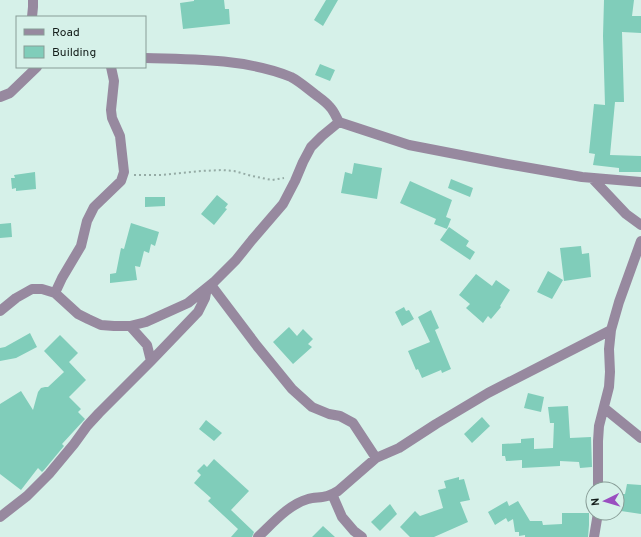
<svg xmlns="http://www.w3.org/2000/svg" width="641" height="537" font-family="Overpass,sans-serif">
<rect width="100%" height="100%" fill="#d6f1e9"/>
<path fill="#80cdba" d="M194,0H224L225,9H229L230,24L183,29L180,3L194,1Z
M326,0H338L323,26L314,20Z
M604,0H634L632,16H641V33L622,32L624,102H615L610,155L641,156V172H619V168L593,165L595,154L589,153L594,104L605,105L603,36Z
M320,64L335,70L330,81L315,75Z
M354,163L382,168L377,199L341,193L345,172L352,174Z
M35,172L36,189L16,191V188L12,189L11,178H15L14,175Z
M451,179L473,188L470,197L448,188Z
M410,181L452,200L446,217L451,219L447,229L434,224L436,219L400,203Z
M217,195L228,204L225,208L227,209L214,225L201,214Z
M145,197H165V206L145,207Z
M11,223L12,237L0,238V224Z
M131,223L159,232L155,246L151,244L149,253L144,251L140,267L135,266L137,280L110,283V274L116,273L121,248L124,249Z
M449,227L469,241L466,246L475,252L470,260L440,240Z
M581,246L582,254L589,253L591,277L564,281L560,248Z
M548,271L563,280L552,299L537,292Z
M476,274L492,286L496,280L510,290L500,306L501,307L491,319L488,316L483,323L466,308L470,304L459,295Z
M404,307L406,311L409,310L414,319L402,326L395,312Z
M431,310L439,328L435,330L451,369L442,373L441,370L422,378L418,369L416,370L408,351L430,342L418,317Z
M289,327L297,336L303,329L313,339L308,344L312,347L293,364L273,342Z
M30,333L37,347L16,358L0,361V348L5,347Z
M60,335L78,353L69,362L86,380L69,397L81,409L78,412L85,419L62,444L64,446L44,470L42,472L38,468L21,490L0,474V404L21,391L33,410L38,392L41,388L45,387H48L64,372L44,351Z
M528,393L544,397L541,412L524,408Z
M568,406L570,438L591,437L592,467L580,468L579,462L560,461V466L522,468V460L506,461L505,456H502V444L521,443V439L534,438V449L553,448L554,423H550L548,407Z
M482,417L490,426L472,443L464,434Z
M206,420L222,433L214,441L199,429Z
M214,459L249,491L231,510L254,532L252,537H231L238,529L208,501L211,498L194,483L201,475L197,471L204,464L207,467Z
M459,477V480L464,479L470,500L460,502L468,522L434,537H410L400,527L415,511L420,516L443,508L438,490L446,488L444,481Z
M627,484L641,485V514L621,511L623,494H625Z
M507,501L509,506L518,501L530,521H542L543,525L562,524V513H589V525L588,537H525V535L519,536V532H515L513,519L508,522L506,518L495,525L488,512Z
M390,504L397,514L380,531L371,522Z
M323,526L335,537H312Z"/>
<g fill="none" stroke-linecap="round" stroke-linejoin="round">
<path stroke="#95aba5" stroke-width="2" stroke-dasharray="2 3" stroke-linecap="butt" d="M134,175H161L201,171L222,170L234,171L252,176L272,180L284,178"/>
<path stroke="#97899f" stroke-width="10" d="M32,17L33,7V0
M145,58C191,59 248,59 291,77C299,81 308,89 316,95C320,98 326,102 330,107C334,111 336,117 339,122
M0,97L10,93L37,67
M592,178L626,214L641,225
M211,285L257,346L292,389L312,407L329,414L340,416L353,423L376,458
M55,293L62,278L81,246L87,221L94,207L121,181L124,172L120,136L112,118L111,110L114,81L111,67
M0,311L16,298L32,289H42L55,293L78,314L88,319L101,325L114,326H130L146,322L188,303L214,282L236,260L252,240L283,204L295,181L303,162L311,147L322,136L339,122L409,145L507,164L582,177L641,182
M130,326L147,345L151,361
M604,408L641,438
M598,489V441L599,426L609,387L610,372L609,349L611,330L619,302L641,241
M332,494L342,517L354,531L362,537
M0,517L27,496L49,474L74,444L87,426L99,413L151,361L198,312L205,298L207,288
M258,537C272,524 289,504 308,499C314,497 321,498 327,496C331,495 335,493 338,491L376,458L399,448L436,424L488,393L611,330
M594,537L598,513"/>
</g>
<rect x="16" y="16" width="130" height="52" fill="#d6f1e9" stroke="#889d97"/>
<rect x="24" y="29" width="20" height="6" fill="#97899f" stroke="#889d97"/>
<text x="52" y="36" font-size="12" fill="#141e1b">Road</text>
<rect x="24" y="46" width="20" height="12" fill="#80cdba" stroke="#889d97"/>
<text x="52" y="56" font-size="12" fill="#141e1b">Building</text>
<g transform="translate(605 501) rotate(265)"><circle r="19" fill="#d6f1e9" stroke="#889d97"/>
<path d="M0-3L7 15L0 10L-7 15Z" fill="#9a4ec0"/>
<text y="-6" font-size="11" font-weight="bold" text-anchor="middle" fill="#141e1b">N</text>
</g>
</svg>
